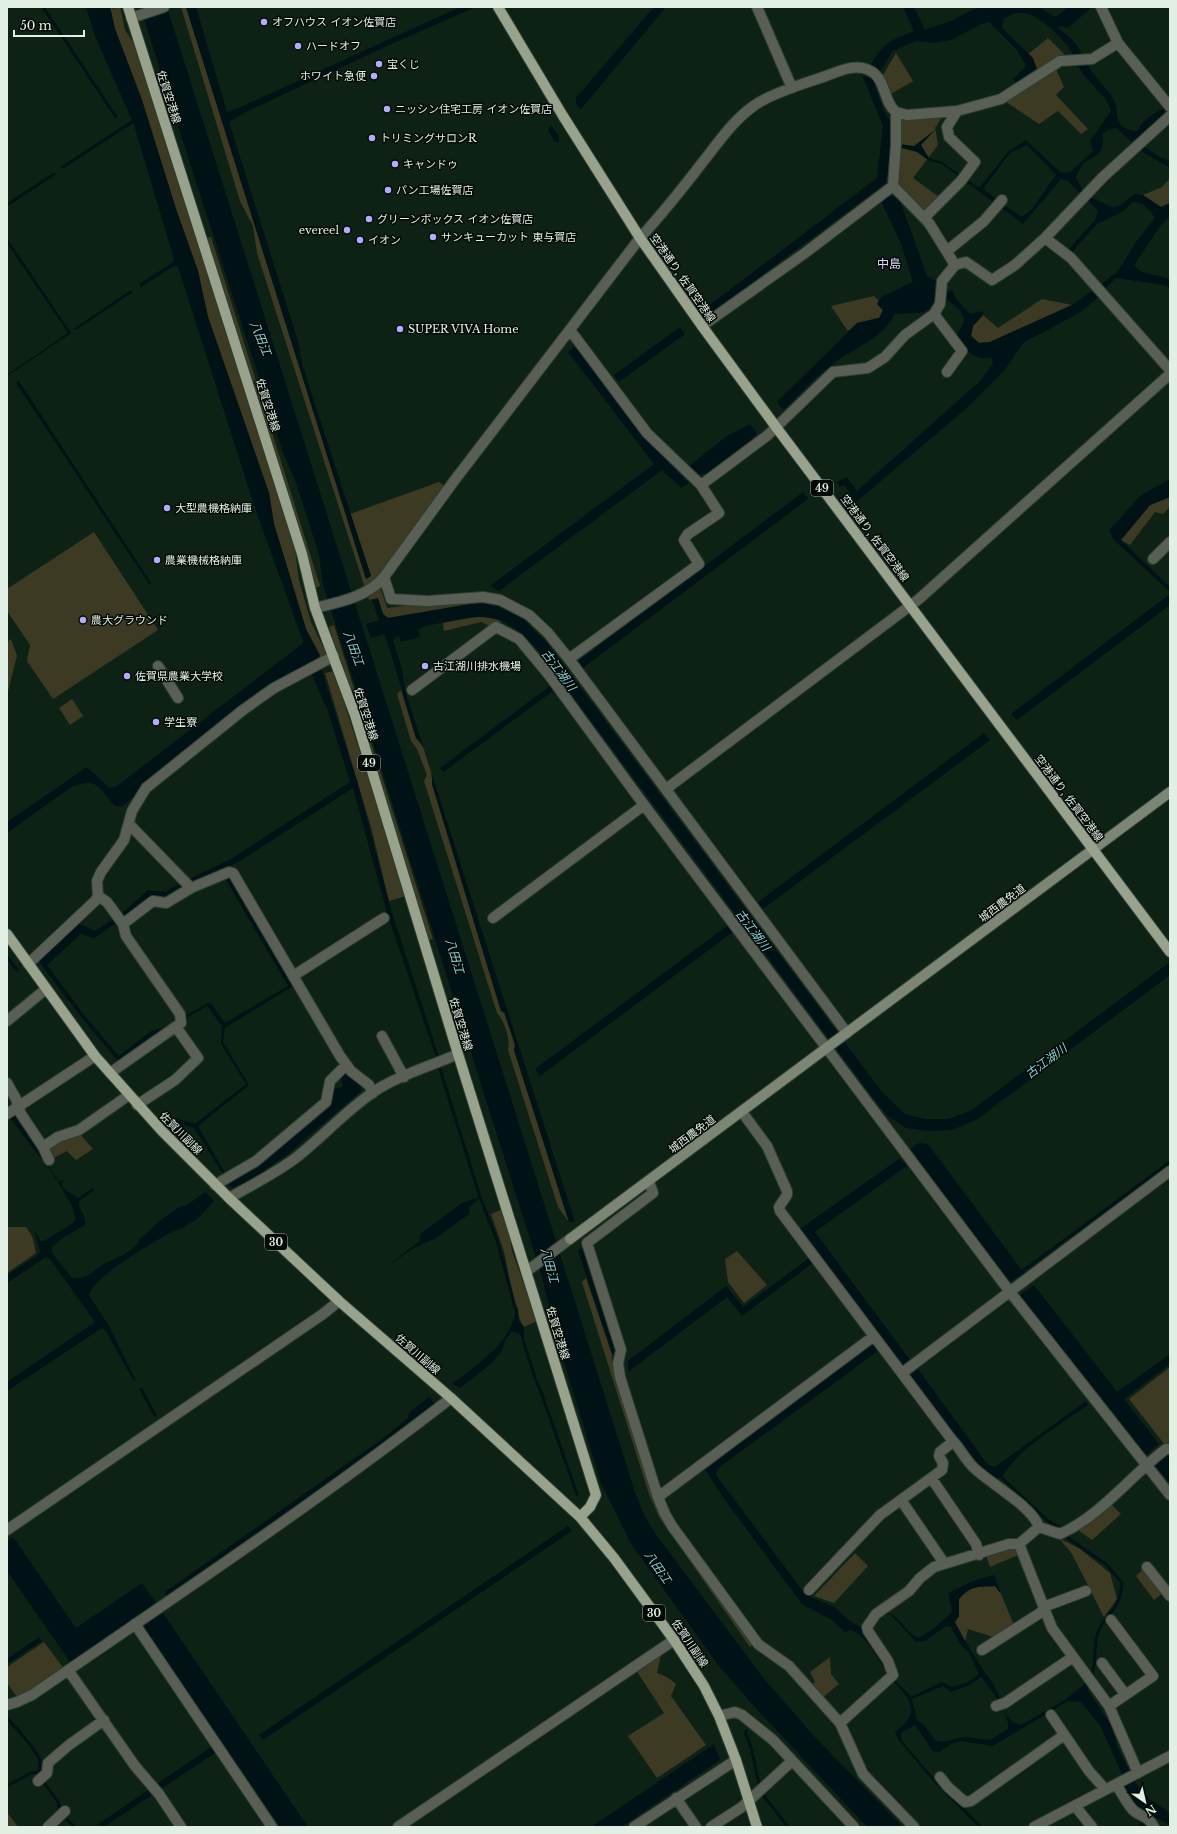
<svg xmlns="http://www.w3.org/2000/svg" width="1177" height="1834" font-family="'Libre Baskerville','Noto Sans JP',serif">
<rect width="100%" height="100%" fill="#0d2215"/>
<path fill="#3d3a23" d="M110,7L115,9V7H120L125,30L135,45L295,549L299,580L311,622L326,653L318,663L319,655L306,629L274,524L269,493L208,317L198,271L176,209L142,100L115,29Z
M181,7H186L366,579L371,576L350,514L439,482L445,486L379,576L369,585H364L257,253L253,226L240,201Z
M1048,38L1064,54L1053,62L1064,87L1056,95L1088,129L1081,134L1058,111L1039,124L1006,102L1023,90L1017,80L1031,68L1026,56Z
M896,53L913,81L891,94L883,75Z
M942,117L935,128L938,145L913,178L939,197L924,211L896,186L902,145L899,120Z
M1170,178V203L1161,207L1143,195L1162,187Z
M211,237L320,586L315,588L206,238Z
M874,296L879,301L877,304L883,310L879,318L857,323L850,330H847L831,306Z
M1042,299L1072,305L990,342L979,343L971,336L973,326L983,315L998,328Z
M1170,497V507L1163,514L1155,512L1130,545L1121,540L1150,505Z
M94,532L158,630L53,699L27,661L30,645L7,611V589Z
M380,587L387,608L419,604L426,606L479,601L482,602L388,618L383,614L378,598L369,600L368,596Z
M481,616L502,621L490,626L481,622L444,631L443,623Z
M334,625L433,939L428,940L329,627Z
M11,639L17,656L7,695V642Z
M334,671L406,896L389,901L371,827L325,673Z
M401,690L416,738C426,747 433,770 432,784L501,1011L504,1013L515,1045L514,1050L569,1222L558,1207L508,1050C511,1040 504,1020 497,1013L424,781L427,775L417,749L411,741L397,694Z
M72,699L83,716L70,725L59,708Z
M79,1133L93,1149L76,1160L67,1151L52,1159L46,1149L58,1140Z
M505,1208L512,1251L537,1321L524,1327C516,1318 508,1268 504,1252C500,1239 495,1226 491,1214Z
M7,1227H26L33,1238L36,1253L7,1273Z
M737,1251L767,1285L744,1303L728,1282L725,1259Z
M586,1278L612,1354V1363L656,1501L754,1644L750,1647L659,1517L649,1494L582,1282Z
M1170,1367V1442L1165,1445L1129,1399Z
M1110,1503L1121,1514L1092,1540L1078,1530Z
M1059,1538L1080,1549L1110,1573L1117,1599L1104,1617L1072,1554Z
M1013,1547L1018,1555L990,1567L986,1555Z
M855,1553L868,1566L834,1603L814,1596Z
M1143,1569L1163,1593L1154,1600L1136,1576Z
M995,1586L1001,1594L1014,1625L993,1637L968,1629L965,1642L954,1622L959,1616V1599C971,1585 978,1587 995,1586Z
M44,1642L64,1669L29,1692L17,1697L7,1683V1667Z
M661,1655L657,1673L667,1677L676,1684L671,1696L706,1745L657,1778L628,1736L664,1713L636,1670Z
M830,1657L831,1674L839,1684L822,1698L810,1686L815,1682L810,1672Z
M7,1812L18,1827H7Z"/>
<path fill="#001215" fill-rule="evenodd" d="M86,7H110L115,29L142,100L176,209L198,271L208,317L269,493L274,524L306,629L320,655L318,663L322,671L357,781L392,913L439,1057H436L387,913L353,788L240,861L192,883L189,879L231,859L350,782L328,711L308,666L265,687L143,783L133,797L123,806H115C100,789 98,777 73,786L7,833V822L87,767L109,788L117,786L302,644L303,641L256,511L178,267L174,266L141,287L139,284L172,263L174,259L134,125L95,36Z
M140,7H167L635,1492L644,1515L655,1533L765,1680L814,1736L903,1827H867L752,1704L719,1666L631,1544L601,1483L558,1343L541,1274L323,585L319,555L297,485L282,450Z
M186,7H196L227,112L243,106L460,7H476L389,45L246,112L229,122L298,341L303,367L371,576L366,579Z
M654,7H666L581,109L576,104V98Z
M903,7H914L925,30L953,20L970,11L982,7L1041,8L1055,17L1069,7H1092L1068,28L1061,26L1057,28C1080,41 1082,58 1096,77C1102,85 1111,93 1115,102C1118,110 1115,118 1121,125C1126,129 1131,131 1137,131C1143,120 1154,112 1166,108L1165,115L1138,138V142H1132L1116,128L1108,130L1103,134C1105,161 1088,153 1080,169C1078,172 1077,175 1076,178L1083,191L1092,198L1112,207L1119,206L1135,194L1143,195L1161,207L1170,203V216L1161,225L1134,265C1141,276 1159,274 1170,279V288L1164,285L1116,278L1099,294L1100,296L1079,313L1023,343L1004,371L967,408L856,502L844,485L840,487L837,482L847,477L857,491L980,381L993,364L991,358C970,359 967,351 956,335C959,331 963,326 964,321C965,313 953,303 946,300L945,292L952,290L957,300L970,314L982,311L983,315L973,326L971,336L979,343L990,342L1072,305L1094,290L1118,271L1136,242L1155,218C1150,210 1143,201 1133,202L1122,212L1097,224L1072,252L1069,249L1095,220L1098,211L1068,181L1061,179L1023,224L942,164L928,160L917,152L898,147L899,144L914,146L935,130L921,145L929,158L942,162L979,188L1008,152L1026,140L1061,173L1070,172L1093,151L1090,141L1111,111C1109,98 1092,86 1084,75C1078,68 1076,60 1072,53C1064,38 1035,9 1017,13C1012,14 1007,17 1003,19L1002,28L1033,58L1037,69L1016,83L1013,79L1026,66L1017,50L989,22L981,24L951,40L934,43L916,41L893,51L881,70L873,80L884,112L891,122V149L886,183L711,313L707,307L877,178L883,126L862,75L869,78L873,71L870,66C884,42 889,41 914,31ZM1027,145L1056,175L1032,209L1022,217L1002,204L983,189L1010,153Z
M551,126L559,136V142H555L548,131Z
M1145,147L1159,157L1170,161V168L1141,151Z
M890,195L900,200L927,276L938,282C933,318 927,312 894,314C886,337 852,349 833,364C815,377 799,395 783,410L777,402L857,323L879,318L883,310L877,304L881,297L913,282L901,244L881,201Z
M7,238L71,333L9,375L8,374L68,333L7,243Z
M131,290L133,292L76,330L75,328Z
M680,327L685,334L619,382L614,375Z
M577,345C612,392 646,442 689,483L681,488L662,470L499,591L490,586L654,464L568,352Z
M19,381L151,583L149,584L16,383Z
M750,424L757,433L741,450L707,474H697L689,466L727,436Z
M1170,479V497L1150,505L1121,540L1170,587V592L1115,541L1109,531L1140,496Z
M803,492L808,499L583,668L577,662Z
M1170,594V605L1017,720L1011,714Z
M378,599L383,614L388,618L482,602L502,608L523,619L548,644L882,1092L905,1114L924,1119H949L972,1110L1170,962V975L976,1120L952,1130L929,1131L906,1128L888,1116L873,1098L538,650C527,639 516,627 502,621C478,611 449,622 425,626L418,630L420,637L401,642L399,636L396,637L393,641L402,668L405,690L575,1222H569L514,1050L515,1045L505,1013L501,1011L432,784C433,770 426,747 416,738C405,703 397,669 384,634L371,638L366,624L379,620L372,600Z
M550,686L553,691L443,772L440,768Z
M984,733L990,740L763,909L758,902Z
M230,878L293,986L225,1028L223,1042L249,1085L198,1126L225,1173L223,1174L194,1128L177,1123L173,1126L169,1121L176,1118L195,1124L246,1084L221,1044L222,1026L207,1006L184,1019L183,1017L210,1002L225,1023L288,986L226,880Z
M180,883L183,888L166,898L149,897L129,914L94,938L81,934L47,965L84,1015L119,1056L151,1031L167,1026L177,1020L118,1061L81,1017L37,959L74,924H81L95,931L121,914L148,890L166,892Z
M728,925L733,932L540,1076L535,1069Z
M346,1072L361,1087V1091L288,1154L266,1169L265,1173L233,1188L226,1183L257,1168L330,1107L333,1096V1089L342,1087L343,1084L340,1076Z
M17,1114L59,1182L64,1180V1181L61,1183L64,1189L78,1198L93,1188L94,1190L79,1201C78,1210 87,1216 85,1225L61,1239L52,1247V1253L71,1277C74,1278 77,1278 80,1278C90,1276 96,1269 104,1264C114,1259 136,1251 139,1240L162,1219L181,1206H186L205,1192L214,1201C207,1209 199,1219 189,1224C183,1228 176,1230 170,1233C152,1243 93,1277 89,1295L109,1326L136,1381L133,1380L106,1331L102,1328L7,1391V1382L95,1322L50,1259L46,1257L7,1283V1275L38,1255L40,1251L34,1231L41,1241H44L73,1223L76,1219L71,1204L47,1164L42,1160L10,1118Z
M919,1143L928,1144L1024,1273L1010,1282L910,1149Z
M900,1158L907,1166L815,1232L910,1360L902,1366L800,1229Z
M480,1197L470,1207L469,1214L436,1238L414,1248L386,1267L420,1241V1234L462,1203Z
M583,1248L616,1352L612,1354L578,1251Z
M809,1258L813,1263L742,1316L727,1297L628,1372V1361L726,1286L743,1307Z
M1034,1285L1117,1392L1170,1354V1364L1124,1399L1159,1444L1146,1455L1020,1295Z
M515,1304L518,1309L519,1321L524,1327V1345L520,1334L512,1331L505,1341L502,1351L491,1364L460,1388L452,1384C475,1366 504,1348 514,1319C515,1314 515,1308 515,1304Z
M872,1343L878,1351L717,1469L716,1475L802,1590L811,1597L834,1607L850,1621L864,1629L877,1617L886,1612C900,1616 905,1632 919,1638C930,1632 943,1621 952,1612L948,1593L973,1581L994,1575L1001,1594L995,1586C978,1587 971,1585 959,1599V1616L955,1622C966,1644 979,1664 993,1684C1000,1695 1002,1710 1010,1720C1013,1723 1017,1724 1021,1725L1065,1700L1086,1683L1089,1692L1111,1725L1118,1748L1136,1784L1148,1798L1167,1811L1170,1817V1827L1166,1823L1151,1816L1148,1827H1136L1141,1823L1147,1812L1135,1804L1126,1789L1121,1772L1100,1725L1081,1702L1068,1701L993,1746L961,1741L953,1743L939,1752L933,1751L915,1725L901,1733L902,1741L933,1777L983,1827H978L931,1779L898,1739L895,1732C901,1726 911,1720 911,1711C911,1696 900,1690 892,1680C879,1663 872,1641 852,1630L845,1632L832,1620L802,1604L725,1500L704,1468ZM885,1614L891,1615L916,1642L925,1641L946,1626L951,1627L961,1645L969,1653L979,1674L968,1682L952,1687L942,1682L911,1697C906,1690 899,1686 894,1679C882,1665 877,1647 864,1634L879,1618ZM981,1677C990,1687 1011,1716 1008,1729L990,1740L963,1737L944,1742L936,1741L924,1725L917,1720L912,1699L943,1686L951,1692L970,1685Z
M918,1369L988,1465L995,1467L1086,1401L1088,1405C1063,1423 1014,1451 1002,1478H996L982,1468L955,1436L910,1375Z
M429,1397L435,1404L413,1419L384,1443L167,1597L165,1592L382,1439L408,1418L409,1413Z
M1168,1455L1170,1458V1484L1155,1465Z
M568,1526L572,1531L263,1740L259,1735Z
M13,1537L76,1628L142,1583L156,1603L150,1607L156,1617L163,1613L308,1827H280L143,1626L148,1622L142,1613L70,1662L7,1571V1541Z
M39,1637L42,1641L7,1664V1659Z
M714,1744L720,1760L621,1827H591Z
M211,1747L215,1753L104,1827H94Z"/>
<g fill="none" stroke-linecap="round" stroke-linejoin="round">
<path stroke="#001215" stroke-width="3" d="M43,7L116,117
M63,167L135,120
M7,205L54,174
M8,958L17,970
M439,1066L480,1197L497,1240L515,1307
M1023,1271L1170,1162
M524,1343L535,1378L541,1392L577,1494
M141,1389L155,1415
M1002,1478L1047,1520L1060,1528L1068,1538L1106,1564L1122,1583C1121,1592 1120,1600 1115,1607C1110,1615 1101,1622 1098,1632C1093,1646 1097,1664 1091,1678
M7,1718C18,1730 31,1743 39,1758C42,1765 37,1770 39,1777
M746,1731V1735C752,1742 756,1775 760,1787
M43,1781L58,1802L60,1811
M7,1786L31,1773L38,1772
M761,1792L788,1827
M64,1817L75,1827"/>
<defs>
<path id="street" d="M757,7L792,88
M1101,7L1118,43L1170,107
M131,18L164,7
M896,112L907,115L957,111L1001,99L1060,61L1092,59L1118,43
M925,217L961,181L975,162L949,137L947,127L957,111
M1045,238L1071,258L1170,370
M947,251L984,221L1002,200
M934,314L962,351L947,372
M702,326L805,253L893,186
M570,330L647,433L701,485L768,435L833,372L868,368L885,357L905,335L934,314L940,304L942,281L955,265
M1153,559L1170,542
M384,577L391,599L428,601L483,597L500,600L529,615L548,633L569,659L847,1033
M315,608C340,602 367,597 384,577L454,481L640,238C662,214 682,189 702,163C718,143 733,120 755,105C770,94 802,84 820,78C833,74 849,65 863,68C888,74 881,100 896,112V144L893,186L929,223L955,265L966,262L992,280L1015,265L1045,238L1103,177L1170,116
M569,659L699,564L684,540L688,534L719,513L701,485
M158,666L178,698
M412,690L496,627L519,639L549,675L644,805L1010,1292L1170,1495
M666,789L919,599L1170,374
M129,824L191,888L229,872L233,873L340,1056L351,1071L369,1085L373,1093
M98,896L107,902L123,924
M493,918L644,805
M28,964L95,901L98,896L97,881L101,872L124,840L132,811L146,788L243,710L274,688L334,656
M293,976L384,918
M7,1021L46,989
M382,1036L404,1077
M110,1073L181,1023L180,1014L126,936L123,924L153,901L166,903L191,888
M7,1083L16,1099L21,1114L43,1147L58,1137L79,1130L129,1095
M137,1105L175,1080L198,1058L176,1027
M742,1112L767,1146L787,1191V1195L779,1207L780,1211L952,1440L950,1444L940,1452L939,1456L943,1463L942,1470L880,1515L809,1590
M7,1114L95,1056
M43,1147L49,1160
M649,1181L653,1193L587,1243L621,1350L618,1363L620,1377L658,1497L665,1514L672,1526L758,1644L789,1666L840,1723L863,1774L914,1827
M215,1185L256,1161L326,1102L330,1081L346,1065
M229,1198C252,1185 276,1173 297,1157C323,1136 345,1112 372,1093C396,1076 431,1066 458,1054
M527,1271L570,1239
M902,1373L1170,1171
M952,1440C960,1448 965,1459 973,1467C989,1483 1032,1506 1039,1527
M932,1479L976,1544L979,1555
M658,1497L874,1336
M901,1500L944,1563
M7,1530L323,1314L339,1301
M1019,1544L1052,1628L1109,1706L1138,1773
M1147,1567L1170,1596
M135,1624L272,1827
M982,1650L1040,1613L1046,1606L1086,1591
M1102,1663L1125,1694
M68,1670L135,1766L159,1794L181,1827
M7,1705L17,1702L32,1695C173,1598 316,1503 451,1398
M996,1706L1005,1703L1073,1657
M1109,1706L1153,1676L1111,1620
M1051,1715L1089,1771L1105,1789
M719,1716L735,1712L742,1715L773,1740L854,1827
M840,1723L893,1675L888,1661L868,1631L867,1627L876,1614L909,1591L920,1578L934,1567L1009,1544H1019L1039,1527L1060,1534C1102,1515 1130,1476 1166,1449H1170
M940,1777L948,1787L965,1802L971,1801L1064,1735
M38,1781L47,1773L48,1763L69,1745L104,1720
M1116,1784C1121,1792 1126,1802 1132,1809C1139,1817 1147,1814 1154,1827
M676,1798L696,1827
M1075,1806L1092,1827
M48,1827L65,1811
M398,1827L674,1640
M634,1827L736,1760
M711,1827L742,1807L792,1761
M1034,1827L1170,1756"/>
<path id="secondary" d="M570,1239L1170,792"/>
<path id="primary" d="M128,7L302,554L315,608L355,715L458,1054L596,1495L590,1507L580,1517
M498,7L563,116L640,238L702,326L776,427L1170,952
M7,934L95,1056L161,1130L229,1198L339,1301L451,1398L580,1517L614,1558L674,1640L704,1686L719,1716L736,1760L757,1827"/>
</defs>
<use href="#street" stroke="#2b3f32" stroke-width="12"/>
<use href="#secondary" stroke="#2b3f32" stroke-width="12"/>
<use href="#primary" stroke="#2b3f32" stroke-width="12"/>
<use href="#street" stroke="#5a5f55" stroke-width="10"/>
<use href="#secondary" stroke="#7d8575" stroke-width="10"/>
<use href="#primary" stroke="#98a28d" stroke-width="10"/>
</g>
<g fill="#b1adfa" stroke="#030905" stroke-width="1.5">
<circle cx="264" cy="22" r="4"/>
<circle cx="298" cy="46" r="4"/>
<circle cx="379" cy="64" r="4"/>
<circle cx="374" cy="76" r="4"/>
<circle cx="387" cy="109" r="4"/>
<circle cx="372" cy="138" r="4"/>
<circle cx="395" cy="164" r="4"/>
<circle cx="388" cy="190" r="4"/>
<circle cx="369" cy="219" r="4"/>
<circle cx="347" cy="230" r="4"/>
<circle cx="433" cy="237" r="4"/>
<circle cx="360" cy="240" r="4"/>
<circle cx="400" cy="329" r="4"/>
<circle cx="167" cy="508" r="4"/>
<circle cx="157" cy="560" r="4"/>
<circle cx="83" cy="620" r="4"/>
<circle cx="425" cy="666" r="4"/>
<circle cx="127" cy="676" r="4"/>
<circle cx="156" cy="722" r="4"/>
</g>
<g text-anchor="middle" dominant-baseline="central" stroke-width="3" stroke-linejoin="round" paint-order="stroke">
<g fill="#030905" stroke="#9eaaa2" stroke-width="1">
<rect x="811" y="480" width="22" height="16" rx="3"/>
<rect x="358" y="755" width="22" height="16" rx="3"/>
<rect x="265" y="1234" width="22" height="16" rx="3"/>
<rect x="643" y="1605" width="22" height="16" rx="3"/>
</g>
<g font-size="10" font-weight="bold" fill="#e1efe5">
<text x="822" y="488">49</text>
<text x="369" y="763">49</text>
<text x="276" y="1242">30</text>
<text x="654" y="1613">30</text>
</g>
<g font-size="11" fill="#e1efe5" stroke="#030905" text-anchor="start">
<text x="272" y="22">オフハウス イオン佐賀店</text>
<text x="306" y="46">ハードオフ</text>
<text x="387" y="64">宝くじ</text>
<text x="366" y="76" text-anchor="end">ホワイト急便</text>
<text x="395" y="109">ニッシン住宅工房 イオン佐賀店</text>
<text x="380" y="138">トリミングサロンR</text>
<text x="403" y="164">キャンドゥ</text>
<text x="396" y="190">パン工場佐賀店</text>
<text x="377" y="219">グリーンボックス イオン佐賀店</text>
<text x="339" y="230" text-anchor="end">evereel</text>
<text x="441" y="237">サンキューカット 東与賀店</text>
<text x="368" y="240">イオン</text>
<text x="408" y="329">SUPER VIVA Home</text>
<text x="175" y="508">大型農機格納庫</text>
<text x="165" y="560">農業機械格納庫</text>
<text x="91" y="620">農大グラウンド</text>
<text x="433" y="666">古江湖川排水機場</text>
<text x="135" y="676">佐賀県農業大学校</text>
<text x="164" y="722">学生寮</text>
</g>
<g font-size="11" fill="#e1efe5" stroke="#030905">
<text transform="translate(169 97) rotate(72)">佐賀空港線</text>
<text transform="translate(683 278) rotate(55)">空港通り, 佐賀空港線</text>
<text transform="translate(268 405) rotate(72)">佐賀空港線</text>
<text transform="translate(875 538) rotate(53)">空港通り, 佐賀空港線</text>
<text transform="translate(366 714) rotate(72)">佐賀空港線</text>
<text transform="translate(1069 798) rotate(53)">空港通り, 佐賀空港線</text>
<text transform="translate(1002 903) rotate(-37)">城西農免道</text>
<text transform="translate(461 1024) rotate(73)">佐賀空港線</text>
<text transform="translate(181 1133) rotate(45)">佐賀川副線</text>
<text transform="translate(692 1134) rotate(-37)">城西農免道</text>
<text transform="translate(558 1333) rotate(73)">佐賀空港線</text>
<text transform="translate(418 1354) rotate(41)">佐賀川副線</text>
<text transform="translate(690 1643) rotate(56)">佐賀川副線</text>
</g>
<g font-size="12" fill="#d9d9f6" stroke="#030905">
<text x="889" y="263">中島</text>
</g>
<g font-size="12" font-style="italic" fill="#8bd0da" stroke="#030905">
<text transform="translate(261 338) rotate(68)">八田江</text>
<text transform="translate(354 648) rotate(70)">八田江</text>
<text transform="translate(559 670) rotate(53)">古江湖川</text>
<text transform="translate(753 930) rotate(53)">古江湖川</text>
<text transform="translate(455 956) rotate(73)">八田江</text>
<text transform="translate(1046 1061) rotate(-37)">古江湖川</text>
<text transform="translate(550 1265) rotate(75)">八田江</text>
<text transform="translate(658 1567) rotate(55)">八田江</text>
</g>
</g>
<rect width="1177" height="1834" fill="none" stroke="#e1efe5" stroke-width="16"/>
<g transform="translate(1145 1802) rotate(146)" stroke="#030905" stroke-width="3" paint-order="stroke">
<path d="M0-3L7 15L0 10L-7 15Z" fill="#e1efe5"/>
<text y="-6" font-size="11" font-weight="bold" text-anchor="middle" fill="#e1efe5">N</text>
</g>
<path d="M14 30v6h70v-6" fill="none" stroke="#e1efe5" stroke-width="2"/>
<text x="20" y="30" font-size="12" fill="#e1efe5" stroke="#030905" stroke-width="3" paint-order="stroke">50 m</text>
</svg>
